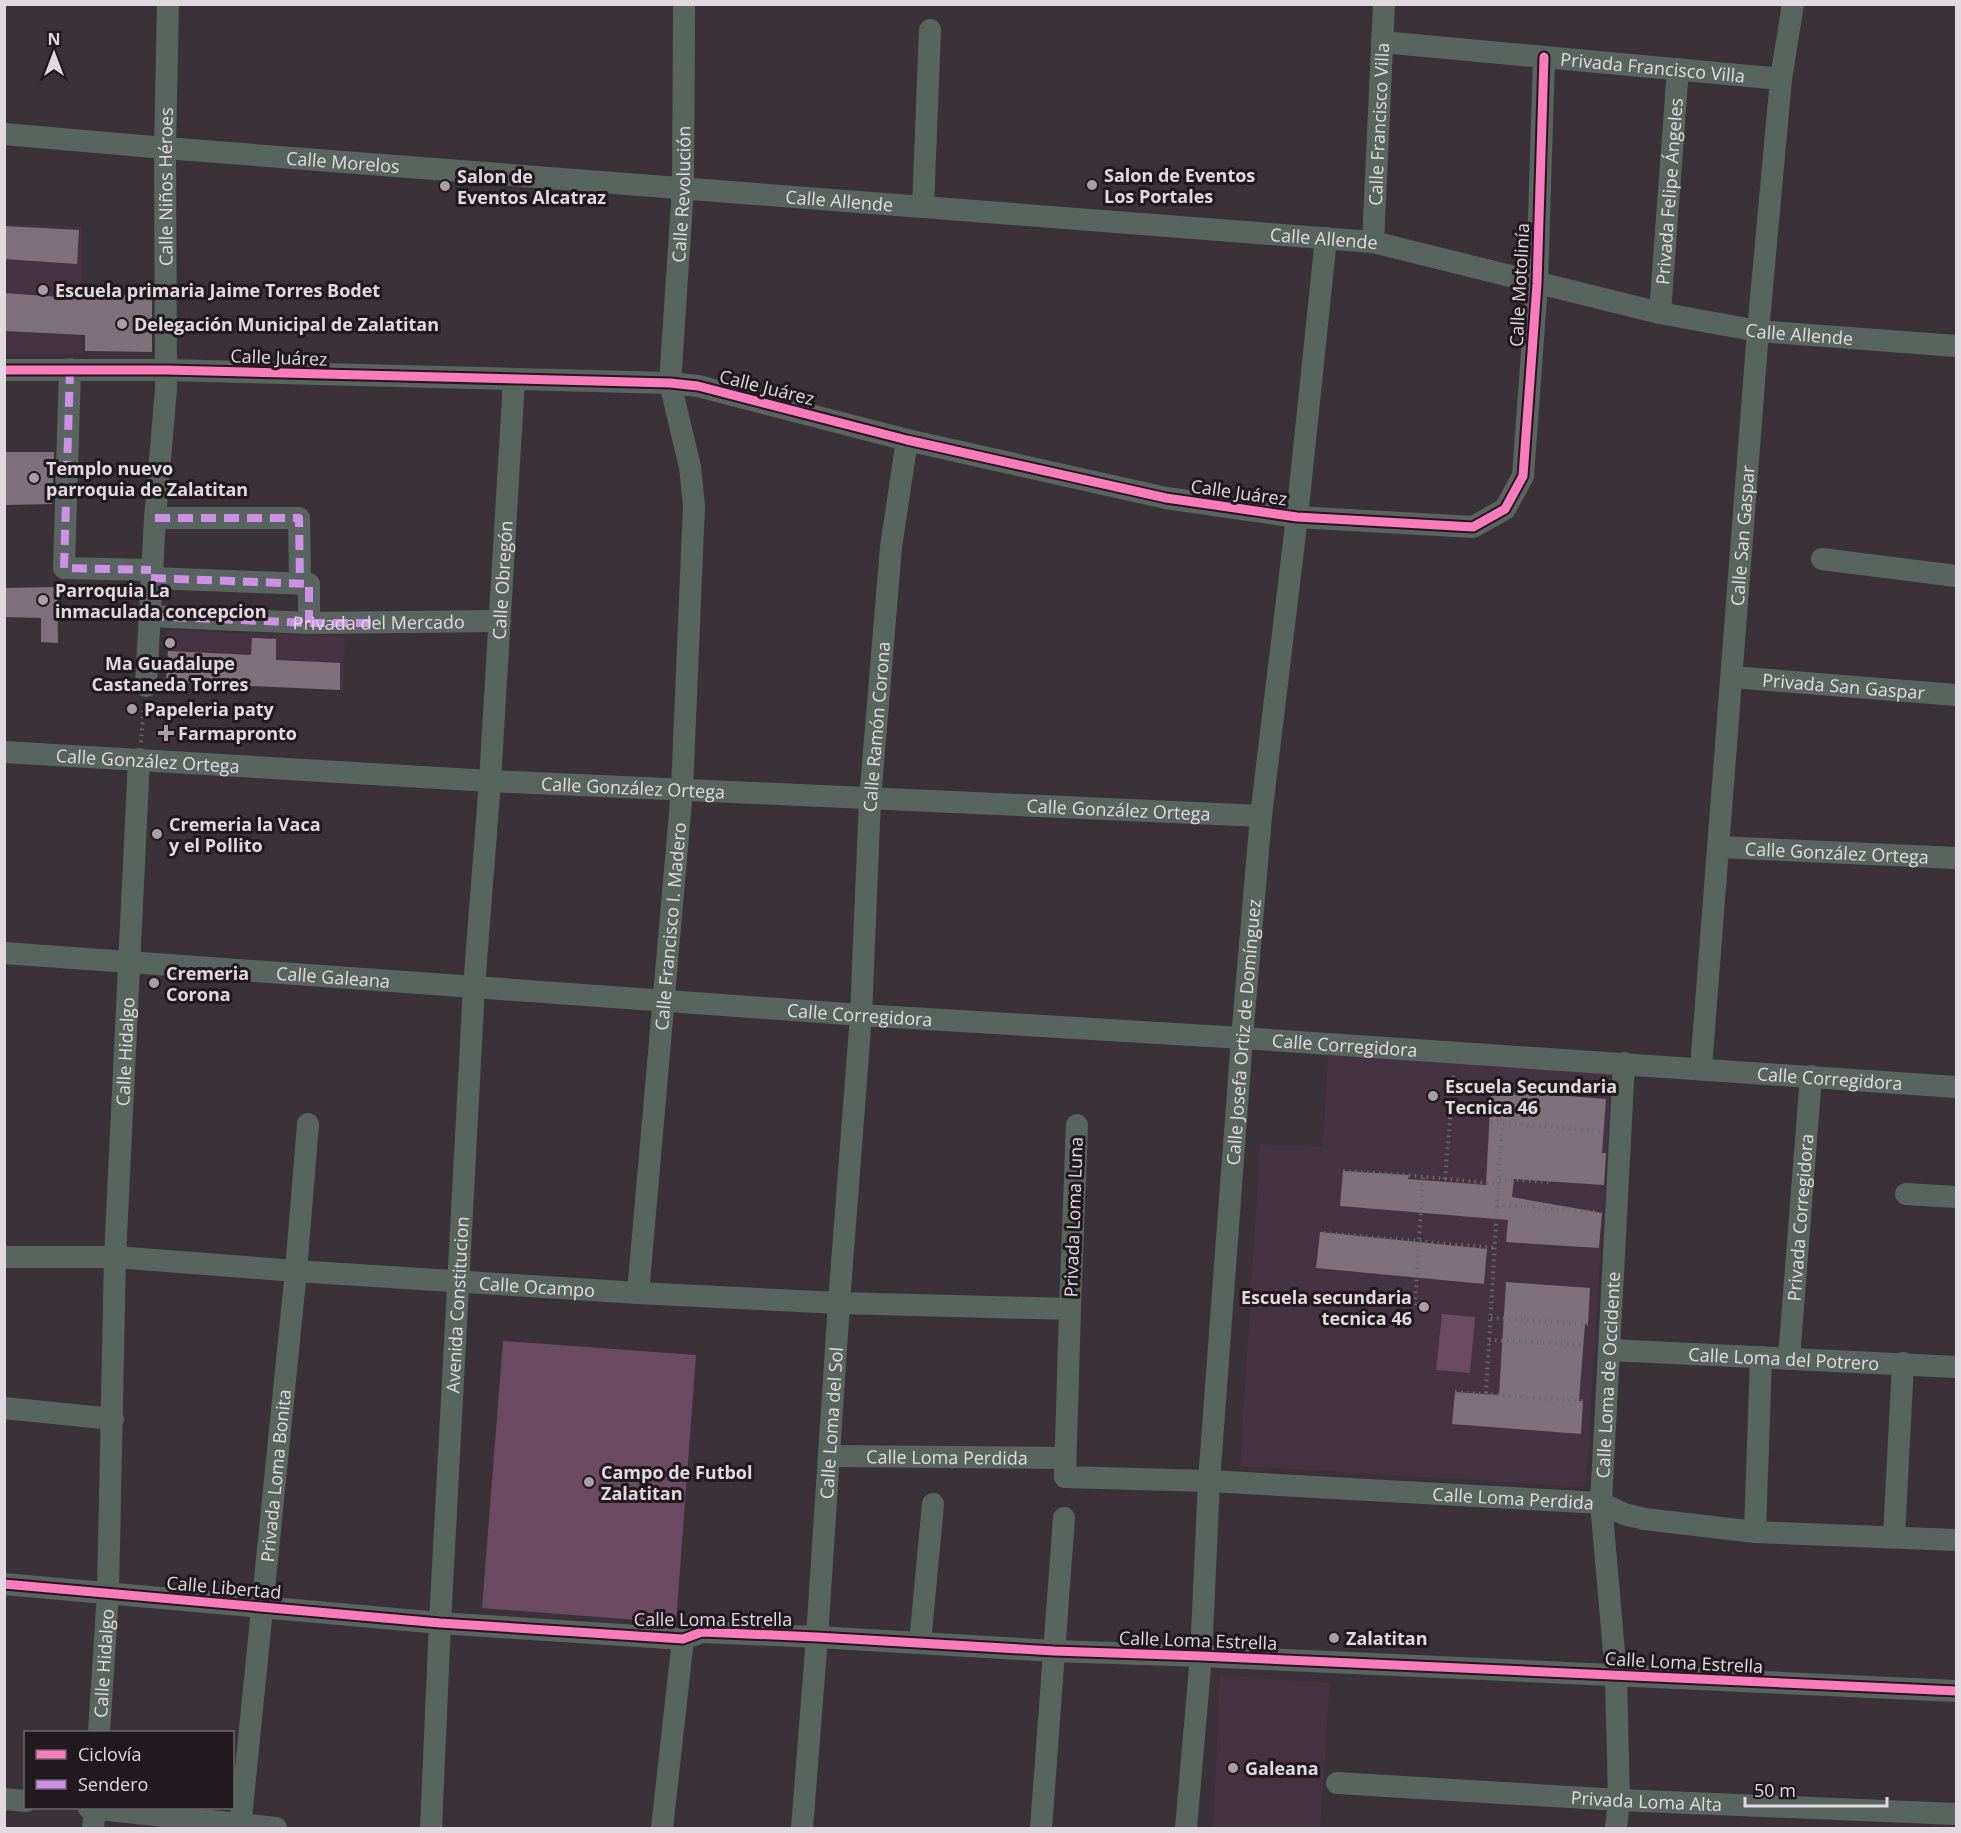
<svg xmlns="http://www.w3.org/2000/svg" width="1961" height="1833" font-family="'Open Sans',sans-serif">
<rect width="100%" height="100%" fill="#3a3238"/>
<path fill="#453341" d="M5,224L82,227V354H5Z
M166,630L345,637L343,690L165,685Z
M1328,1054L1612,1071L1586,1487L1240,1466L1260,1144L1323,1147Z
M1220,1675L1330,1683L1320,1828H1213Z"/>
<path fill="#6b4a62" d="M1442,1314L1475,1317L1470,1373L1436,1370Z
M503,1341L696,1355L676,1623L482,1608Z"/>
<path fill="#7f717c" d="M4,226L79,230L77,264L4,259Z
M4,293L86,299V293L152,297V352L85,351V335L4,331Z
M4,452H54L52,504L4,505Z
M57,587L58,643L41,642V618L4,617V588Z
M252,638L276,639V660L340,663V690L166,682L168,651L251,655Z
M1491,1090L1606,1099L1602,1153H1606L1604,1185L1514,1179L1512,1197L1602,1213L1599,1248L1506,1242L1508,1220L1340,1206L1343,1171L1409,1175L1408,1179L1486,1185Z
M1320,1232L1487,1249L1484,1284L1316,1268Z
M1506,1282L1590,1288L1588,1324H1585L1579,1401H1583L1581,1434L1452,1424L1455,1392L1499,1395Z"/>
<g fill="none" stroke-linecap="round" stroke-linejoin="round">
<path stroke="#646c69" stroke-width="4" stroke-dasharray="1.5 4.5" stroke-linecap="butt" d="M141,742L144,704
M1491,1122L1600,1131
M1343,1171L1405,1175L1499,1184
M1445,1179L1454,1072
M1499,1179L1551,1182
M1497,1205L1598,1212
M1324,1233L1495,1248
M1415,1305L1423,1177
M1491,1318L1588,1324
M1489,1340L1584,1345
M1455,1392L1583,1401
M1486,1393L1502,1123"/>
<g stroke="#58655f" stroke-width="22">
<path id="s1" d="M1382,42L1781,79"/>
<path id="s2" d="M4,134L165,148L1373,242L1660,313L1758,331L1956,346"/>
<path d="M923,207L930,30"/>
<path id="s3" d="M1373,242L1384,4"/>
<path id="s4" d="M1660,313L1678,69"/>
<path d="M70,369L64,568L151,570"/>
<path d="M4,370H166L670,383L698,386L907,440L1166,498L1297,517L1473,527L1505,509L1523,476L1537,284L1544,57"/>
<path d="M155,518H299L300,584"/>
<path d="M1822,559L1956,576"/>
<path d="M151,578L309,584V623"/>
<path id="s5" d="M149,616L309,623L500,621"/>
<path id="s6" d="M1732,677L1956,695"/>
<path id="s7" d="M146,686L155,518L166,389L165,148L168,4"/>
<path id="s8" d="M4,752L490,781L1261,816"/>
<path id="s9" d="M1719,847L1956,858"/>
<path id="s10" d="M4,953L861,1015L1242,1038L1956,1087"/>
<path id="s11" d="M1701,1068L1758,331L1781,79L1793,4"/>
<path id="s12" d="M1077,1125L1070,1309L1065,1477L1209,1481L1601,1503L1624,1514L1645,1519L1755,1532L1956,1540"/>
<path d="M1906,1194L1956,1197"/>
<path id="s13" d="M4,1257H115L296,1271L638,1293L839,1303L1070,1309"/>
<path id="s14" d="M638,1293L682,790L694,506L690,467L670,383L683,188L684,4"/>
<path id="s15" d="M1610,1350L1956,1367"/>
<path id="s16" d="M1789,1358L1811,1076"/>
<path d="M4,1408L113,1419"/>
<path id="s17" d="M829,1456L1065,1458"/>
<path d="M1755,1532L1761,1357"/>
<path d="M1894,1537L1903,1363"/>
<path d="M4,1584L440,1623L683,1639L702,1632L817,1637L1054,1651L1201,1656L1956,1691"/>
<path d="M920,1643L933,1504"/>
<path id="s18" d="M99,1732L108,1593L115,1257L139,759"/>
<path id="s19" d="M1337,1783L1619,1800L1956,1814"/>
<path d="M4,1799L26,1801"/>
<path d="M89,1808L276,1828"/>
<path d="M93,1828L95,1808"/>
<path id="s20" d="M240,1828L296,1271L308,1124"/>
<path id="s21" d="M431,1828L440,1623L474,987L490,781L514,380"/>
<path d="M662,1828L683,1639"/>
<path id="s22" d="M802,1828L817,1637L839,1303L861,1015L870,800L891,547L907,440"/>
<path d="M1041,1828L1064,1518"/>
<path id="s23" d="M1186,1828L1201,1656L1209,1481L1242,1038L1261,816L1297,517L1326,238"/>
<path id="s24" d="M1616,1828L1619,1800L1616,1675L1601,1503L1624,1063"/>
</g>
<path stroke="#ce8fe9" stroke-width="8" stroke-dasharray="15 8" stroke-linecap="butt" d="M70,369L64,568L151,570
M155,518H299L300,584
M151,578L309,584V623
M149,616L309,623H376"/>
<defs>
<path id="cycleway" d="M4,370H166L670,383L698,386L907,440L1166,498L1297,517L1473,527L1505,509L1523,476L1537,284L1544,57
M4,1584L440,1623L683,1639L702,1632L817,1637L1054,1651L1201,1656L1956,1691"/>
</defs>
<use href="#cycleway" stroke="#20191e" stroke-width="13"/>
<use href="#cycleway" stroke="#fd7abc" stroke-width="9"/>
</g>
<g fill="#a79fa5" stroke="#20191e" stroke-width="2">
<circle cx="1092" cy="185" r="6"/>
<circle cx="445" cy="186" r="6"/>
<circle cx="43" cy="290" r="6"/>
<circle cx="122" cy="324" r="6"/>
<circle cx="34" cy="478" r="6"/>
<circle cx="43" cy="600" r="6"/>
<circle cx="170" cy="643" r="6"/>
<circle cx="132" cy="709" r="6"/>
<path d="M163 724h6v6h6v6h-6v6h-6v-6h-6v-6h6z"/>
<circle cx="157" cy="834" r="6"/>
<circle cx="154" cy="983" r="6"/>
<circle cx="1433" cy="1096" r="6"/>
<circle cx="1424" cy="1307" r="6"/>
<circle cx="589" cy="1482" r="6"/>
<circle cx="1334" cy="1638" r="6"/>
<circle cx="1233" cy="1768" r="6"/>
</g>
<g text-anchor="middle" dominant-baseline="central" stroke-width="6" stroke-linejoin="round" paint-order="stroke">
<g font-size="18" fill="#e2d9e0" stroke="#20191e">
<text stroke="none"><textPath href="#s1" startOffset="272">Privada Francisco Villa</textPath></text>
<text stroke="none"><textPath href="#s3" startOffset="118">Calle Francisco Villa</textPath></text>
<text stroke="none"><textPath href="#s2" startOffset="340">Calle Morelos</textPath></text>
<text stroke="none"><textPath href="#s7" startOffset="500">Calle Niños Héroes</textPath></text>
<text stroke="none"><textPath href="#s4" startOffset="122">Privada Felipe Ángeles</textPath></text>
<text stroke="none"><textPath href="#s14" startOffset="1104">Calle Revolución</textPath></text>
<text stroke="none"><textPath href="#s2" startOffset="838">Calle Allende</textPath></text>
<text stroke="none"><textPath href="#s2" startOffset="1324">Calle Allende</textPath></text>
<text transform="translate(1519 285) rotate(-87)">Calle Motolinía</text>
<text stroke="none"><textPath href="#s2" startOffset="1810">Calle Allende</textPath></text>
<text transform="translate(279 357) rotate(2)">Calle Juárez</text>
<text transform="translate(767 387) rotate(14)">Calle Juárez</text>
<text transform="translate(1239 492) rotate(8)">Calle Juárez</text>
<text stroke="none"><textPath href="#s11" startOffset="534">Calle San Gaspar</textPath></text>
<text stroke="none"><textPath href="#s21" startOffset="1250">Calle Obregón</textPath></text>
<text stroke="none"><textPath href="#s5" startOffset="230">Privada del Mercado</textPath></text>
<text stroke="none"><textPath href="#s6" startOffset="112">Privada San Gaspar</textPath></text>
<text stroke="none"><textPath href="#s22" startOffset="1104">Calle Ramón Corona</textPath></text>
<text stroke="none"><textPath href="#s8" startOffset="144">Calle González Ortega</textPath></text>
<text stroke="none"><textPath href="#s8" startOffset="630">Calle González Ortega</textPath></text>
<text stroke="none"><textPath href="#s8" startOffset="1116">Calle González Ortega</textPath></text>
<text stroke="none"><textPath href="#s9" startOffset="118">Calle González Ortega</textPath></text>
<text stroke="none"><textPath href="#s14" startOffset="368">Calle Francisco I. Madero</textPath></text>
<text stroke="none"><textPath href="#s10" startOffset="330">Calle Galeana</textPath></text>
<text stroke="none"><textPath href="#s10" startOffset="858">Calle Corregidora</textPath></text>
<text stroke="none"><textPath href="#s23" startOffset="798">Calle Josefa Ortiz de Domínguez</textPath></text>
<text stroke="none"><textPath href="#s10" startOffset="1344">Calle Corregidora</textPath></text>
<text stroke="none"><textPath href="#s18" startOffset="681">Calle Hidalgo</textPath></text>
<text stroke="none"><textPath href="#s10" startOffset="1830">Calle Corregidora</textPath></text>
<text transform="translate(1073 1217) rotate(-88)">Privada Loma Luna</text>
<text stroke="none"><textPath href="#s16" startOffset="141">Privada Corregidora</textPath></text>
<text stroke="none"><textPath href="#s13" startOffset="534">Calle Ocampo</textPath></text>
<text stroke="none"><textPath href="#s21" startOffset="524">Avenida Constitucion</textPath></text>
<text stroke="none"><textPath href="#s15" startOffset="174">Calle Loma del Potrero</textPath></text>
<text stroke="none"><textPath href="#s24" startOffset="454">Calle Loma de Occidente</textPath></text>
<text stroke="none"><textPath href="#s22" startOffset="406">Calle Loma del Sol</textPath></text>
<text stroke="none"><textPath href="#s17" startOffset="118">Calle Loma Perdida</textPath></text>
<text stroke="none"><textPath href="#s20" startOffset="354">Privada Loma Bonita</textPath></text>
<text stroke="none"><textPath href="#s12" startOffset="801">Calle Loma Perdida</textPath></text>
<text transform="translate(224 1587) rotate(5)">Calle Libertad</text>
<text x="713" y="1619">Calle Loma Estrella</text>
<text transform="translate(1198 1640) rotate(2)">Calle Loma Estrella</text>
<text transform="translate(1684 1662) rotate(3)">Calle Loma Estrella</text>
<text stroke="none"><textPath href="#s18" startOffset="69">Calle Hidalgo</textPath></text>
<text stroke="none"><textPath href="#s19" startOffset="310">Privada Loma Alta</textPath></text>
</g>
<g font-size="18" font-weight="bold" fill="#e2d9e0" stroke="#20191e" text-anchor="start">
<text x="1104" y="175">Salon de Eventos<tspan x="1104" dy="21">Los Portales</tspan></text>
<text x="457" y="176">Salon de<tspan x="457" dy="21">Eventos Alcatraz</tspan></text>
<text x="55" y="290">Escuela primaria Jaime Torres Bodet</text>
<text x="134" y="324">Delegación Municipal de Zalatitan</text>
<text x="46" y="468">Templo nuevo<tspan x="46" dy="21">parroquia de Zalatitan</tspan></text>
<text x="55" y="590">Parroquia La<tspan x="55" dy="21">inmaculada concepcion</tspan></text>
<text x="170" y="663" text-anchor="middle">Ma Guadalupe<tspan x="170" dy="21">Castaneda Torres</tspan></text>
<text x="144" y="709">Papeleria paty</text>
<text x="178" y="733">Farmapronto</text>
<text x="169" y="824">Cremeria la Vaca<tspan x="169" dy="21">y el Pollito</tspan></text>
<text x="166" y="973">Cremeria<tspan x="166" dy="21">Corona</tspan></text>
<text x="1445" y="1086">Escuela Secundaria<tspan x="1445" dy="21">Tecnica 46</tspan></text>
<text x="1412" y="1297" text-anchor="end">Escuela secundaria<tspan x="1412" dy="21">tecnica 46</tspan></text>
<text x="601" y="1472">Campo de Futbol<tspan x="601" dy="21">Zalatitan</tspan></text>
<text x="1346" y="1638">Zalatitan</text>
<text x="1245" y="1768">Galeana</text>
</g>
</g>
<rect width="1961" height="1833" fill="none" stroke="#e2d9e0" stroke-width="12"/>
<rect x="24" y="1731" width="210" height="78" fill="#20191e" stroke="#6e666c" stroke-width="1.5"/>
<rect x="36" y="1750" width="30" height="9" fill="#fd7abc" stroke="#6e666c" stroke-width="1.5"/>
<text x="78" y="1761" font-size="18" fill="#e2d9e0">Ciclovía</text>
<rect x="36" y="1780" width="30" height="9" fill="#ce8fe9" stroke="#6e666c" stroke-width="1.5"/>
<text x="78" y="1791" font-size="18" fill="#e2d9e0">Sendero</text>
<g transform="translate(54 54)" stroke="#20191e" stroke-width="4.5" paint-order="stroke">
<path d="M0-4.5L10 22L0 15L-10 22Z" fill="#e2d9e0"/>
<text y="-9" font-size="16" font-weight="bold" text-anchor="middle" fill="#e2d9e0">N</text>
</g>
<path d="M1745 1797v9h142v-9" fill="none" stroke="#e2d9e0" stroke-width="3"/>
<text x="1754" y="1797" font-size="18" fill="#e2d9e0" stroke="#20191e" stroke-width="4.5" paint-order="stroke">50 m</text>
</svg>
